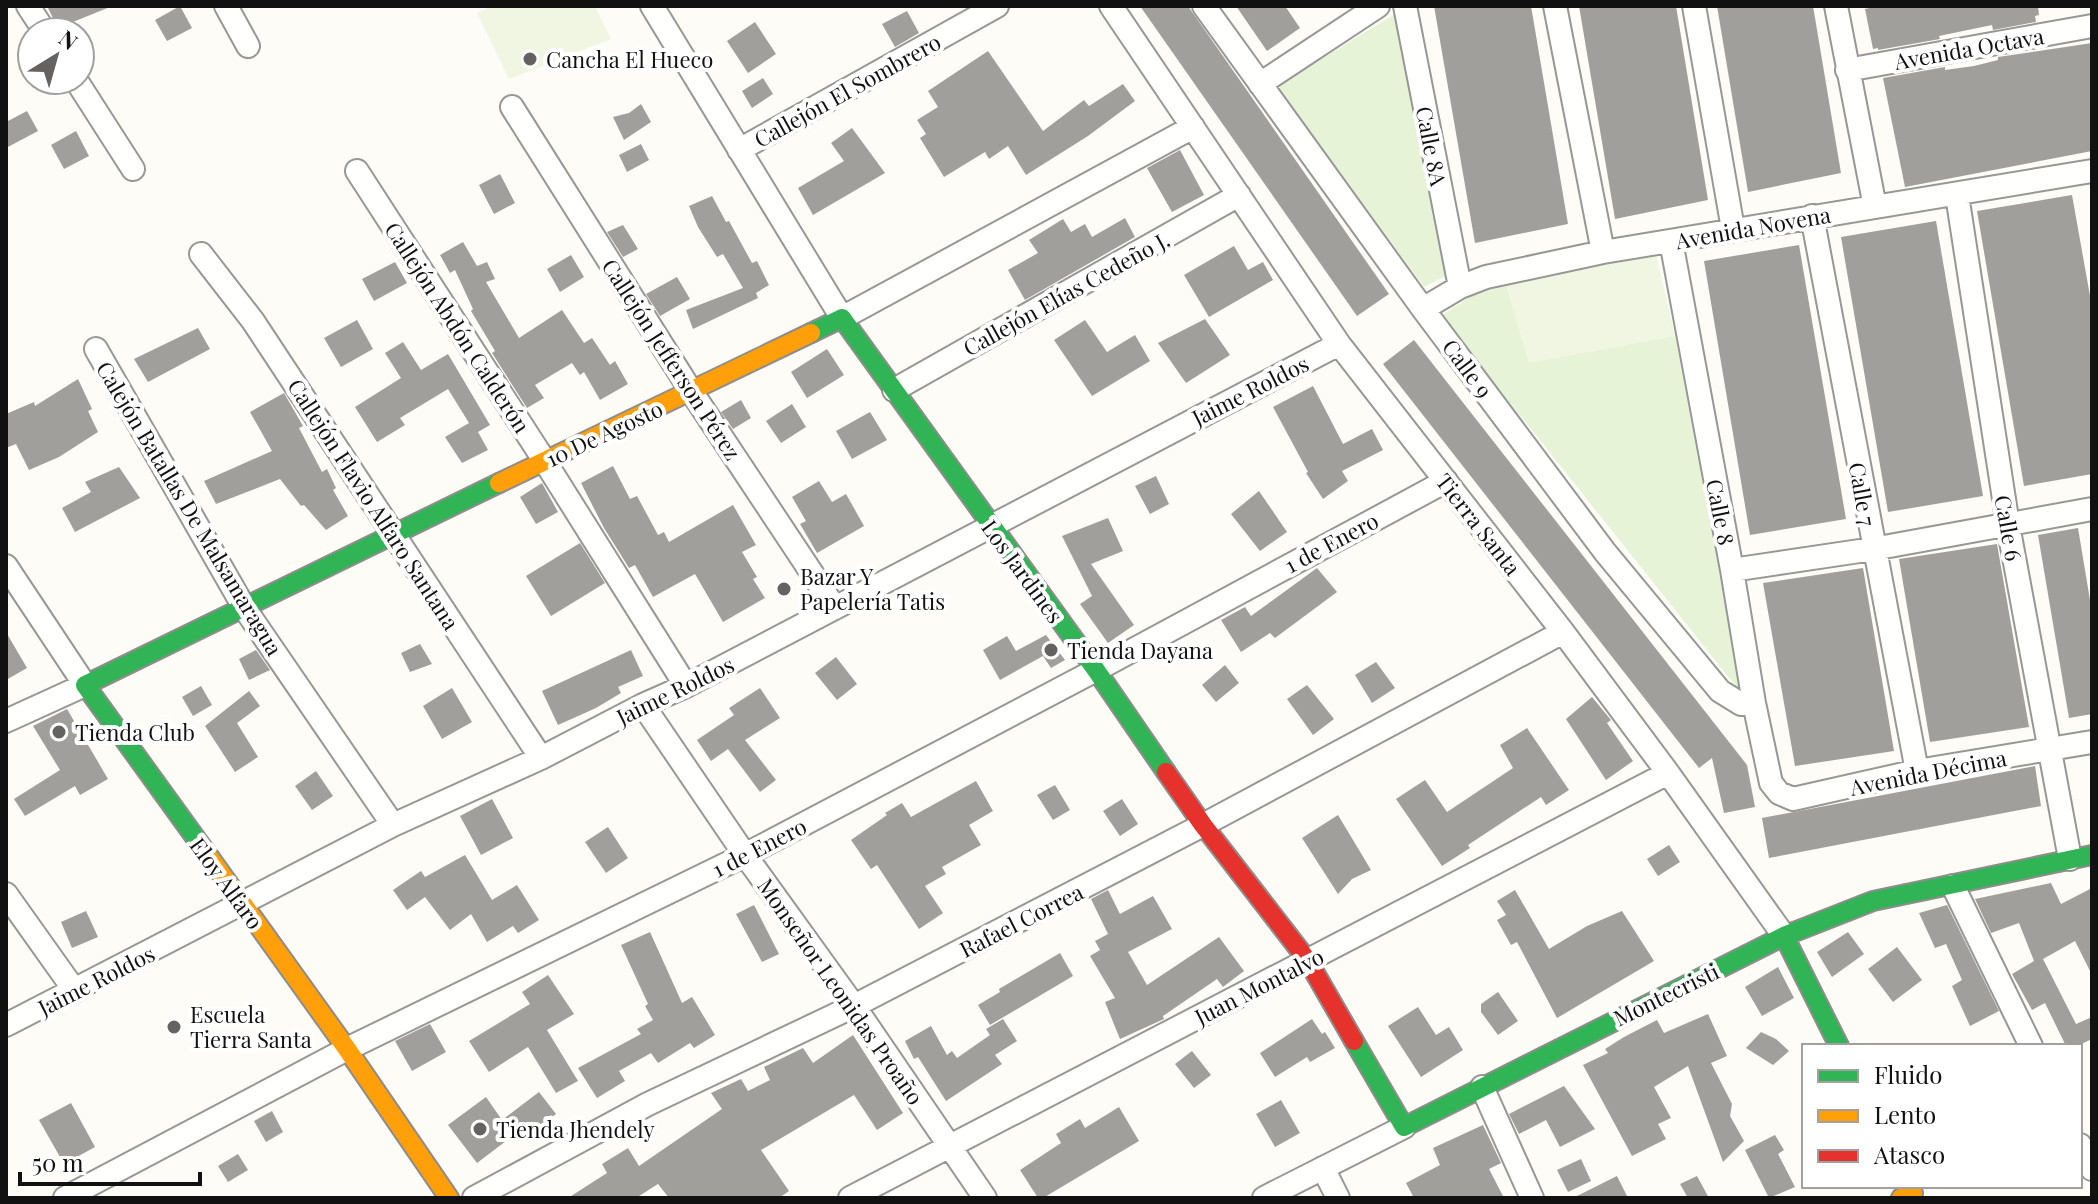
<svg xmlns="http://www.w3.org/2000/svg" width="2098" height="1204" font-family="'Playfair Display',serif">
<rect width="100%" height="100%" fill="#fdfcf7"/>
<path fill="#e7f3d7" d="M1395,14L1452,273L1424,287L1277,86Z
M1506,284L1529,362L1675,336L1742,694L1441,316L1470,297Z"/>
<path fill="#f0f6e1" d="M492,6H595L611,39L509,79L477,13Z
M1656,254L1675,336L1529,363L1506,284Z"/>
<path fill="#a19f9c" d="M47,6H110V7L58,28Z
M180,6L192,28L167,41L155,20Z
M1140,6H1188L1389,294L1357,316Z
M1236,6H1285L1300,28L1267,51Z
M1434,6H1531L1568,224L1475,243Z
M1579,6H1676L1708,200L1615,219Z
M1717,6H1813L1841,173L1748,192Z
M1878,6H2038L2039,15L2035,16L2036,22L1993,30L1992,25L1939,36L1940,39L1878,50V48L1873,49L1865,9Z
M907,11L919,33L895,47L882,24Z
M755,22L776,54L748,73L727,41Z
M2092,43V151L1905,187L1883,78L1945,67V70L1974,66L1998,60V57Z
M988,51L1043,131L1084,100L1089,106L1123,84L1135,101L1088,136L1026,175L1008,146L989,159L985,152L944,177L920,138L926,134L917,120L938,107L928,91Z
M763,78L773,94L752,108L742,91Z
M641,104L651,122L624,140L613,117L629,113Z
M27,111L38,131L6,148V122Z
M852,128L885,173L813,215L798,188L844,161L831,143Z
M76,131L89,156L64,169L51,145Z
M641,144L649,160L627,172L619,155Z
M1180,150L1204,195L1172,212L1147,168Z
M500,174L515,203L494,214L479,185Z
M2072,195L2092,307V474L2024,486L1977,211Z
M712,196L726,222L729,221L752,263L757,261L769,285L756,293L758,298L693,329L686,310L743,288L723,254L717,257L698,227L689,206Z
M1125,218L1135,237L1025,300L1008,270L1038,253L1029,240L1063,219L1071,232L1085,224L1092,237Z
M1936,221L1983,496L1888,512L1841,237Z
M623,225L638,249L623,257L607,232Z
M463,242L477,266L487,262L495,279L486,282L519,338L562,310L584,343L592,338L610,365L615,361L628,384L600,400L584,372L580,375L572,363L535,385L544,398L527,408L492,353L495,351L471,311L473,309L455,270L450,273L440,255Z
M1799,245L1846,519L1750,535L1704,261Z
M1234,246L1248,270L1263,262L1273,280L1209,317L1184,275Z
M571,255L584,277L560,292L547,269Z
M395,262L407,283L374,301L362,279Z
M677,277L690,299L660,316L646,294Z
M1205,319L1230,355L1186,383L1158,343Z
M357,320L373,349L341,367L324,338Z
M1085,320L1107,352L1135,335L1150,361L1092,396L1054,340Z
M198,328L210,349L148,382L134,359Z
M1414,340L1747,765L1755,807L1724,813L1712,758L1699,768L1383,364Z
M403,342L421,370L448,354L490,425L478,432L488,450L462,463L445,437L469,423L448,389L400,418L405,425L377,442L355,407L401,378L385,353Z
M827,349L844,375L807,398L791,372Z
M78,379L92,409L88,411L98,432L59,457L29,470L16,444L6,448V414L34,402L35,406Z
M1313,386L1343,444L1372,429L1383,450L1342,471L1348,481L1323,499L1306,473L1308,472L1273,407Z
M284,393L303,426L299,428L322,472L327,469L336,488L333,490L348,516L326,530L304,505L301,506L280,479L216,504L204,481L272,451L250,412Z
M741,400L751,418L733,429L721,412Z
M792,404L806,427L781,443L766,421Z
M870,412L887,440L852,459L836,431Z
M613,466L630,499L637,496L658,535L664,532L669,542L733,505L756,545L742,552L757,577L753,579L765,598L723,622L695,574L653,597L635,565L629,568L604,528L581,483Z
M119,467L140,498L75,532L62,508L91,492L85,482Z
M1156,476L1169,504L1150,514L1135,486Z
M819,481L832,502L846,494L864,526L817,553L800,524L806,521L792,497Z
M542,483L558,512L536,524L520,497Z
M1259,491L1287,532L1260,551L1231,514Z
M1108,518L1123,551L1091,564L1134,625L1108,643L1080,604L1092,596L1062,536Z
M2078,528L2092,612V714L2069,718L2038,535Z
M580,543L605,583L551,616L526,576Z
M1997,544L2029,727L1930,742L1899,559Z
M1317,568L1337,592L1275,638L1270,633L1241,652L1221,620L1245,607L1251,616Z
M1863,568L1894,751L1795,766L1763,583Z
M6,632L27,668L6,680Z
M1046,635L1065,660L1051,668L1043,656L1000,680L983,650L1007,636L1016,651Z
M420,644L432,664L410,672L401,653Z
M256,650L270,670L249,680L239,659Z
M631,650L643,676L618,687L621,693L596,708L558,725L542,691Z
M836,657L857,684L837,700L815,673Z
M1376,662L1395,688L1372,703L1355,675Z
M1225,665L1239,683L1216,702L1202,685Z
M1307,685L1334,719L1313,735L1287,699Z
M201,686L212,705L193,716L182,697Z
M452,688L472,722L442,739L423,706Z
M760,688L780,718L745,740L776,780L760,792L728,749L711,761L697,740L734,715L729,708Z
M249,691L260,706L237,723L258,757L235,772L205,726Z
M1592,697L1611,720L1607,723L1633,761L1606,780L1566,719Z
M67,709L108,779L80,795L75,786L25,816L14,799L60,770L33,726Z
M1527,728L1569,790L1546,805L1541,797L1468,845L1470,848L1442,866L1396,799L1425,780L1447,812L1513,768L1500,745Z
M2035,766L2041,806L1769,858L1762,818Z
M316,771L333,796L312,810L295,786Z
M976,781L993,811L969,825L981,845L942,867L946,874L925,886L943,913L919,929L877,865L871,869L851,840L887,815L885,813L902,803L911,817Z
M1055,785L1070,810L1053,820L1037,795Z
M492,799L513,838L481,855L460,816Z
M1122,799L1138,824L1120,836L1103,811Z
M1338,815L1371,870L1352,879L1338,894L1302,838Z
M608,827L628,858L606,873L585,842Z
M1669,845L1680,862L1658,876L1647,859Z
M465,855L492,900L517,885L539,920L518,933L513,926L487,942L471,914L450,930L425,897L407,910L393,890L421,871L425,877Z
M2051,883L2061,904L2092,888V975L2075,941L2043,959L2076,1024L2092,1017V1039L2077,1046H2066L2045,1003L2032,1010L2012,974L2034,961L2019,923L1991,933L1975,899Z
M1108,890L1120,914L1153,896L1172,929L1128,952L1147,985L1219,937L1244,971L1223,987L1217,979L1163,1016L1164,1019L1120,1039L1105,1002L1115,998L1090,956L1100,950L1095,941L1108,934L1091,899Z
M1515,890L1549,949L1587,926L1622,911L1654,961L1557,1018L1517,942L1511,945L1497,920L1506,915L1497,901Z
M754,905L779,954L762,962L736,914Z
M1947,905L1999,1011L1970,1026L1952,986L1962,980L1946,944L1935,948L1919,913Z
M86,911L98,937L72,948L61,922Z
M650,932L682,1003L692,997L715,1035L694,1048L690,1043L658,1063L651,1053L619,1071L625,1081L597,1098L578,1068L641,1034L637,1029L653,1020L645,1006L648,1004L621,945Z
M1848,932L1864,954L1832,977L1817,952Z
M1897,947L1922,980L1893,1002L1868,969Z
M1060,953L1073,976L990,1025L978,1005L1000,992L999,989Z
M1778,967L1794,998L1762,1016L1745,987Z
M548,975L574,1014L547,1030L578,1081L556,1093L528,1047L489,1072L469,1041L530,1004L522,992Z
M1498,992L1518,1021L1498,1035L1481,1012V1004Z
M1418,1007L1436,1035L1449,1027L1463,1050L1421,1077L1388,1026Z
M1708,1014L1727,1056L1711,1063L1732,1104L1730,1116L1744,1141L1723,1162L1688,1066L1654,1087L1671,1118L1658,1124L1666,1139L1632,1156L1583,1065L1608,1053L1605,1049L1624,1037L1657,1020L1664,1033Z
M1003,1019L1017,1041L995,1055L1002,1064L946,1101L918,1057L914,1059L905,1041L931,1026L947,1055L952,1051L957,1058L990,1035L986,1029Z
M1312,1019L1322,1034L1325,1032L1335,1048L1310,1062L1307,1057L1275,1077L1260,1053Z
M430,1024L446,1052L412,1071L395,1041Z
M1761,1032L1776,1039L1789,1051L1773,1065L1746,1048Z
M853,1035L903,1113L877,1130L854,1095L761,1150L789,1191L779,1198H669L658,1184L636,1198H568L607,1173L602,1164L628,1148L639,1166L722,1109L711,1093L741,1079L748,1091L770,1080L764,1067L803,1048L813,1063Z
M1192,1051L1211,1075L1194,1088L1175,1064Z
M1564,1086L1595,1129L1560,1147L1546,1120L1519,1134L1509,1114Z
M539,1092L556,1114L537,1129L531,1122L477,1163L448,1125L486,1097L502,1120Z
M1281,1100L1300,1133L1275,1147L1256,1114Z
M71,1103L95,1147L64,1164L39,1120Z
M1119,1107L1139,1141L1043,1198H1038L1020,1170L1061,1143L1056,1134L1080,1119L1085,1128Z
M272,1111L283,1132L266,1142L254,1121Z
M1483,1125L1501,1163L1489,1169L1504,1198H1414L1406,1183L1440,1165L1433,1148Z
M1775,1135L1784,1150L1778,1154L1795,1187L1769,1198L1745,1150Z
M238,1154L248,1170L228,1182L218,1166Z
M1581,1159L1591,1181L1568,1192L1557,1170Z
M1617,1176L1628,1198H1573Z
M1697,1176L1709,1198H1688L1680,1184Z"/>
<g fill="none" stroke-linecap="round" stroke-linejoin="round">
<defs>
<path id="street" d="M28,6L45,32
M226,6L248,46
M652,6L842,318L1193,127
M1111,6L1339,344L1563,632L1668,773L1784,936
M1204,6L1423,309L1605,552L1720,691L1741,704L1754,703
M1405,6L1460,287
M1555,6L1603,252
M1694,6L1733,229
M1836,6L1875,207
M1847,70L2092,26
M76,80L133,169
M1260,84L1378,6
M512,107L691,391L835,608
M739,150L997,6
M357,171L544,460L686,686
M1957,195L2008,525L2070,859
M1812,216L1917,771
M1671,241L1732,570L1754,703L1771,783L1779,793L1793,799L1917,771L2092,742
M201,254L253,321L541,758
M1423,309L1460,287L1486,277L1603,252L2092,171
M96,349L245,609L393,825
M894,390L1239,195
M6,566L85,685L6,721
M1732,570L1873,549L2092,509
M643,705L745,855L854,1006L985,1198
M1953,886L2031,1046
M6,894L75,991
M6,1025L393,825L541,758L643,705L686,686L1339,344
M1482,1087L1532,1198
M2080,1145L2092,1169
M1323,1168L1338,1198
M65,1198L347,1049L745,855L1096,670L1446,481
M474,1198L648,1104L854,1006L1203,825L1563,632
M850,1198L1668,773
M1264,1198L1404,1127"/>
<path id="fast" d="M811,333L842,318L1096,670L1166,772
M210,858L85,685L499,483
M1784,936L1839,1046
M1354,1041L1404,1127L1784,936L1873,901L2092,855"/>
<path id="slow" d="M499,483L811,333
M210,858L347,1049L449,1198
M1901,1198L1913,1193L1909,1186"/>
<path id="jam" d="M1166,772L1203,825L1308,961L1354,1041"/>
</defs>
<use href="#street" stroke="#979795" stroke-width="26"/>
<use href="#fast" stroke="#8e8d8b" stroke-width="22"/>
<use href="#slow" stroke="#8e8d8b" stroke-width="22"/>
<use href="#jam" stroke="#8e8d8b" stroke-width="22"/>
<use href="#street" stroke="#fffffe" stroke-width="22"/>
<use href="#fast" stroke="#30b455" stroke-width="18"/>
<use href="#slow" stroke="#ff9f0a" stroke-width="18"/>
<use href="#jam" stroke="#e5322d" stroke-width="18"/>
</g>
<g fill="#646362" stroke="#fff" stroke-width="3">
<circle cx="530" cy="59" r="8"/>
<circle cx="784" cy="589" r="8"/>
<circle cx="1051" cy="650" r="8"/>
<circle cx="59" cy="732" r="8"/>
<circle cx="174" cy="1027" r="8"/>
<circle cx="480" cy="1129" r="8"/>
</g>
<g text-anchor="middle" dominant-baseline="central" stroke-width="8" stroke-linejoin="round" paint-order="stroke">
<g font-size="22" fill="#111" stroke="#fff">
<text transform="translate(1969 48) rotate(-10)">Avenida Octava</text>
<text transform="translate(847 90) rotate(-29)">Callejón El Sombrero</text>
<text transform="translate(1432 146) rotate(79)">Calle 8A</text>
<text transform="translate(1753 227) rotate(-10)">Avenida Novena</text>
<text transform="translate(1066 293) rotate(-29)">Callejón Elías Cedeño J.</text>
<text transform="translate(458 327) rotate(57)">Callejón Abdón Calderón</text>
<text transform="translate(672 359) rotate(57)">Callejón Jefferson Pérez</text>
<text transform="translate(1468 368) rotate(53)">Calle 9</text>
<text transform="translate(1250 390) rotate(-27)">Jaime Roldos</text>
<text transform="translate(604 433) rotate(-25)">10 De Agosto</text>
<text transform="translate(1863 494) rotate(80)">Calle 7</text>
<text transform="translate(374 504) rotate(57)">Callejón Flavio Alfaro Santana</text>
<text transform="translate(190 508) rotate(59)">Calejón Batallas De Malsamaragua</text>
<text transform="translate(1721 512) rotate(79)">Calle 8</text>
<text transform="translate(1479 524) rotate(52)">Tierra Santa</text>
<text transform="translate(2009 528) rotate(80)">Calle 6</text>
<text transform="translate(1331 542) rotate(-28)">1 de Enero</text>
<text transform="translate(1023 571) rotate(54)">Los Jardines</text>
<text transform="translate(675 690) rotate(-26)">Jaime Roldos</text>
<text transform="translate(1928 772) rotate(-11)">Avenida Décima</text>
<text transform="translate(759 847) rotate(-27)">1 de Enero</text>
<text transform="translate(227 883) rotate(54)">Eloy Alfaro</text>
<text transform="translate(1021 920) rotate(-27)">Rafael Correa</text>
<text transform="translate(96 980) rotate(-27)">Jaime Roldos</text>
<text transform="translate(1259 986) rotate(-27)">Juan Montalvo</text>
<text transform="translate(841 991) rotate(55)">Monseñor Leonidas Proaño</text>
<text transform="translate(1666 994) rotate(-26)">Montecristi</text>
</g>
<g font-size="22" fill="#111" stroke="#fff" text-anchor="start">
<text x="546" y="59">Cancha El Hueco</text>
<text x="800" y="576">Bazar Y<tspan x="800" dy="25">Papelería Tatis</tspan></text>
<text x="1067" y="650">Tienda Dayana</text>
<text x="75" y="732">Tienda Club</text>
<text x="190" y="1014">Escuela<tspan x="190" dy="25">Tierra Santa</tspan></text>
<text x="496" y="1129">Tienda Jhendely</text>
</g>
</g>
<rect width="2098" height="1204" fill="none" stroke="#111111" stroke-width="16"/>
<rect x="1802" y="1044" width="280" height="144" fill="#ffffff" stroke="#a0a0a0" stroke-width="2"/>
<rect x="1818" y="1070" width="40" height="12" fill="#30b455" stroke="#a0a0a0" stroke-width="2"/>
<text x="1874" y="1084" font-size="24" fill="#111111">Fluido</text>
<rect x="1818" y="1110" width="40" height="12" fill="#ff9f0a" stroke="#a0a0a0" stroke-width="2"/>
<text x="1874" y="1124" font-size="24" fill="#111111">Lento</text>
<rect x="1818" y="1150" width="40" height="12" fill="#e5322d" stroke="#a0a0a0" stroke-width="2"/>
<text x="1874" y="1164" font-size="24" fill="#111111">Atasco</text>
<g transform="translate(56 56) rotate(37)"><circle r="38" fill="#ffffff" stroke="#a0a0a0" stroke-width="2"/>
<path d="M0-6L14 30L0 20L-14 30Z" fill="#646362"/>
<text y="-12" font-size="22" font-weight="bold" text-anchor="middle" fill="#111111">N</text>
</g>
<path d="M20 1172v12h180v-12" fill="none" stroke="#111111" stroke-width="4"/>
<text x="32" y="1172" font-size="24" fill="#111111" stroke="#ffffff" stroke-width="6" paint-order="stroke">50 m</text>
</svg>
